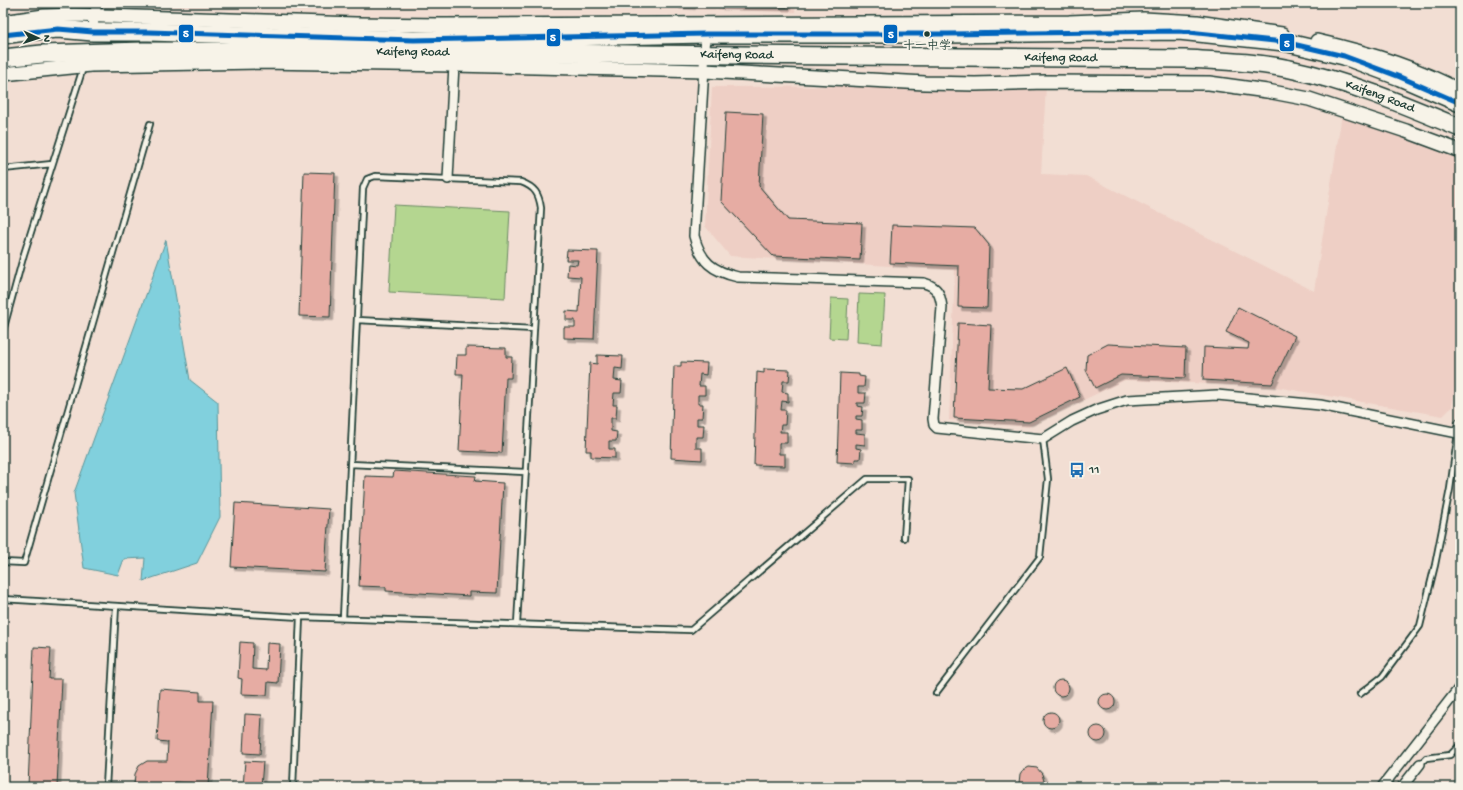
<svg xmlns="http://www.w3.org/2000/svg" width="1463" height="790" font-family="'Gochi Hand','LXGW WenKai TC',sans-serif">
<defs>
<filter id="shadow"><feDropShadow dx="3.5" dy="3.5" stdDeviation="0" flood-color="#0004"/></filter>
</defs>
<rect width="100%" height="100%" fill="#f2ded3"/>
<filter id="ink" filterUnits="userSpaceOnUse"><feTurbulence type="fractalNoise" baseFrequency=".025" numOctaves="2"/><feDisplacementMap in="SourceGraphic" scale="8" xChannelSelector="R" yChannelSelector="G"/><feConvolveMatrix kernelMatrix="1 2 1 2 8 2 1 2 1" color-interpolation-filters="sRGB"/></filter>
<g filter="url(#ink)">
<path fill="#eecfc5" d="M651,3H795V12L651,8Z
M1046,86L1041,174L1086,176L1314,291L1342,114L1426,142L1460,158V354L1452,407L1443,416L1276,387L1125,380L1028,427L949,420L955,270L730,256L705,226L712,87Z"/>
<path fill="#b4d690" stroke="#6a8a62" d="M394,205L510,211L505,298L389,292Z
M859,294L885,295L882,344L857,342Z
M831,298L848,299L846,339L829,338Z"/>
<path fill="#81d0dd" stroke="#5a9599" d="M166,240L190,380L218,402L220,517L197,563L143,581L145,558L124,559L118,575L84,568L74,493Z"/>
<path fill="#e6aca3" stroke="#1f3d34" filter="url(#shadow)" d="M676,3H692V6L676,5Z
M720,3H787V7L719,6Z
M726,112L763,114L759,186L788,220L862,223L860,260L773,256L721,201Z
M304,172L335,173L330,317L299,316Z
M892,225L975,228L989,245L987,308L958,307L959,266L890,263Z
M567,250L598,251L594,339L564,338V327H575V320H566V311L579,312L581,277L567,276L568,264L577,265L578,260H566Z
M1238,307L1295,336L1272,384L1203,380L1204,347L1248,349L1249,343L1226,332Z
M958,323L991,325L988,388L1023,389L1067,368L1080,397L1029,422L954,418Z
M1108,344L1186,348L1185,378L1121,375L1095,388L1086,370L1087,355Z
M466,347L506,348V357H512L511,378H506L502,453L459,451L463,374H456L457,355H466Z
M597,355L623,356L622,369L615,368L614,380L622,381L621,393H614L613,405H617L616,418H611V431L617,432L616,441H609V449H615V458L591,457V451H586L590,363L597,364Z
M681,362L707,363L706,375L700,374L699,386H705V395H698V404H703L702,418H697V425H704L703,437H696V448H702V460L671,458L674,366H681Z
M764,369L790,370L789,381H783L782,392L788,393V402L782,401L781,410H786L785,425H781L780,432H787V443H779V454H785V466L754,465L757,372L764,373Z
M840,373L859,374V376L865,377L864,387H858V393H866L865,403H857V406L863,407L862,416H856V419L862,420V430H856V433L865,434V445L856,444V448L861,449L860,459H855V463L837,462Z
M394,471L476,476L475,481L503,483L497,593L469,592V596L386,591V587L359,586L365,476L393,477Z
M235,503L329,509L325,572L231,567Z
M240,642L253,643L252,669L266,670L267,643L280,644L278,683L268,682L267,695L241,694L242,679L238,678Z
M34,647L51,648L49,679H62L57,787H28Z
M1053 688a8 8 0 1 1 16 0a8 8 0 1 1-16 0Z
M160,689L200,692V701H213L208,787L192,786V783L175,782V787H136L134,784L135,774L139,766L147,761H167L168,742L157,741Z
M1099 702a8 8 0 1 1 16 0a8 8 0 1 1-16 0Z
M1043 720a8 8 0 1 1 16 0a8 8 0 1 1-16 0Z
M245,714L262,715L260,754L243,753Z
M1090 734a8 8 0 1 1 16 0a8 8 0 1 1-16 0Z
M245,761L263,762L261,787H243Z
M1029,767L1037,768L1042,774L1044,781L1042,787H1021L1019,783L1020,774L1022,771Z"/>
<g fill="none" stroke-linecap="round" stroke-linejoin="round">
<defs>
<path id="lane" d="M3,169L52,164
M357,320L534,329
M3,331L24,254L83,68
M350,464L525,472
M3,562L24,563L150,124
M3,599L300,617L691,630L867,479H908L904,538
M343,618L363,188L367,179L375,176L521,182C535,187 539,194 541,208L517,624
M936,693L1040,557L1048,479L1043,439
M1360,694L1382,677L1420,626L1435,565L1450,489L1458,433
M1420,764L1426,758L1450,755L1460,745
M106,787L116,606
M293,787L300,617"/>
<path id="street" d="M93,32L94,16L97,3
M706,34L694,236C701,262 712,271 738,277L924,283C938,287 940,294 942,307L933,419L934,425L937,428L1043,439L1072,421L1096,410L1127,400L1217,395L1320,405L1458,433L1460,423
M448,179L454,65
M1382,787L1460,687
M1402,787L1420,764"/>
<path id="secondary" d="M3,22L44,16L74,15L356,24L441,25L1069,22L1144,19L1197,22L1282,34
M1317,41C1366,52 1416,67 1460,91
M3,74L91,65L260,62L454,65L704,71L925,83L975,84L1045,82L1209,83L1267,91L1309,99L1406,131L1460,151"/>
<g id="highway">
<path d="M3,35L32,31L58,29L93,32H149L414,40L706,34H948L1179,31L1284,42L1344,56L1400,77L1460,103"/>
<path id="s1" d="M3,58L42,54L143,51L409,52L1186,59C1220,61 1256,62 1290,69C1348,81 1405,105 1460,128"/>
</g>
</defs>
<use href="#lane" stroke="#1f3d34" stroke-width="8"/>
<use href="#street" stroke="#1f3d34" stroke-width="12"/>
<use href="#secondary" stroke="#1f3d34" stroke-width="16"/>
<use href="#highway" stroke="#1f3d34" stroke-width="20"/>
<use href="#lane" stroke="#f7f3e8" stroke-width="4.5"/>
<use href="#street" stroke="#f7f3e8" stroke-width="9"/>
<use href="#secondary" stroke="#f7f3e8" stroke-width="13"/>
<use href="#highway" stroke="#f7f3e8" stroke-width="17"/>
<defs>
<path id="bus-1" d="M3,35L58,29L93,32H149L414,40L706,34H948L1179,31L1284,42L1344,56L1400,77L1460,103"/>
</defs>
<use href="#bus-1" stroke="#f7f3e8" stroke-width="8"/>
<use href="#bus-1" stroke="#0065bd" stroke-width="5"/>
</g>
</g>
<defs>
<symbol id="bus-bare" viewBox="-9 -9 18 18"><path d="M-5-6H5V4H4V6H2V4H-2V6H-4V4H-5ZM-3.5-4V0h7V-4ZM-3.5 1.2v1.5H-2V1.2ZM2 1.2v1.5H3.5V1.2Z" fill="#1f6fb2" stroke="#f7f3e8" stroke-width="2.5" paint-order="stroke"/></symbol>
</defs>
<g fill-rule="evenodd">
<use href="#bus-bare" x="1066" y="459" width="22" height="22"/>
</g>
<circle fill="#1f3d34" stroke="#f7f3e8" stroke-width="1.5" cx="927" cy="34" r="3.5"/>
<g text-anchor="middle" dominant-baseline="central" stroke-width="4" stroke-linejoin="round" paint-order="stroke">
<g font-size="12" fill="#1f3d34" stroke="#f7f3e8">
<text x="927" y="47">十一中学</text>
</g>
<g font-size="13" fill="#1f3d34" stroke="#f7f3e8">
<text stroke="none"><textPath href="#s1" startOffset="410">Kaifeng Road</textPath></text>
<text stroke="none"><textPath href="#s1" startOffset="734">Kaifeng Road</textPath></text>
<text stroke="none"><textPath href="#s1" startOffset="1058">Kaifeng Road</textPath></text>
<text stroke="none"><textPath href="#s1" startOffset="1382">Kaifeng Road</textPath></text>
</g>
<g font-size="13" fill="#1f3d34" stroke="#f7f3e8" text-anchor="start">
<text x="1089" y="470">11</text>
</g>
</g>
<g stroke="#f7f3e8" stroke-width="1.5">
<rect x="178" y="24" width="16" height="19" rx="4" fill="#0065bd"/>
<rect x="883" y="24" width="15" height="20" rx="4" fill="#0065bd"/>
<rect x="546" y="28" width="15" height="19" rx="4" fill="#0065bd"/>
<rect x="1279" y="33" width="16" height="19" rx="4" fill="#0065bd"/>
</g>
<g font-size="11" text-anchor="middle" font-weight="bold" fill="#fff">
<text x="186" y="37">5</text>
<text x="891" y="38">5</text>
<text x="553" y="41">5</text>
<text x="1287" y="47">5</text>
</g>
<rect width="1463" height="790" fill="none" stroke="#f7f3e8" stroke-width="16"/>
<rect x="8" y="8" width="1447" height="774" fill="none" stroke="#1f3d34" stroke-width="1.5" filter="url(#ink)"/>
<g transform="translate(38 38) rotate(93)" stroke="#f7f3e8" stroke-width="3" paint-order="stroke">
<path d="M0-3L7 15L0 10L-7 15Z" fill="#1f3d34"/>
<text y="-6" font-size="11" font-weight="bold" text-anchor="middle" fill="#1f3d34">N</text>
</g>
</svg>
